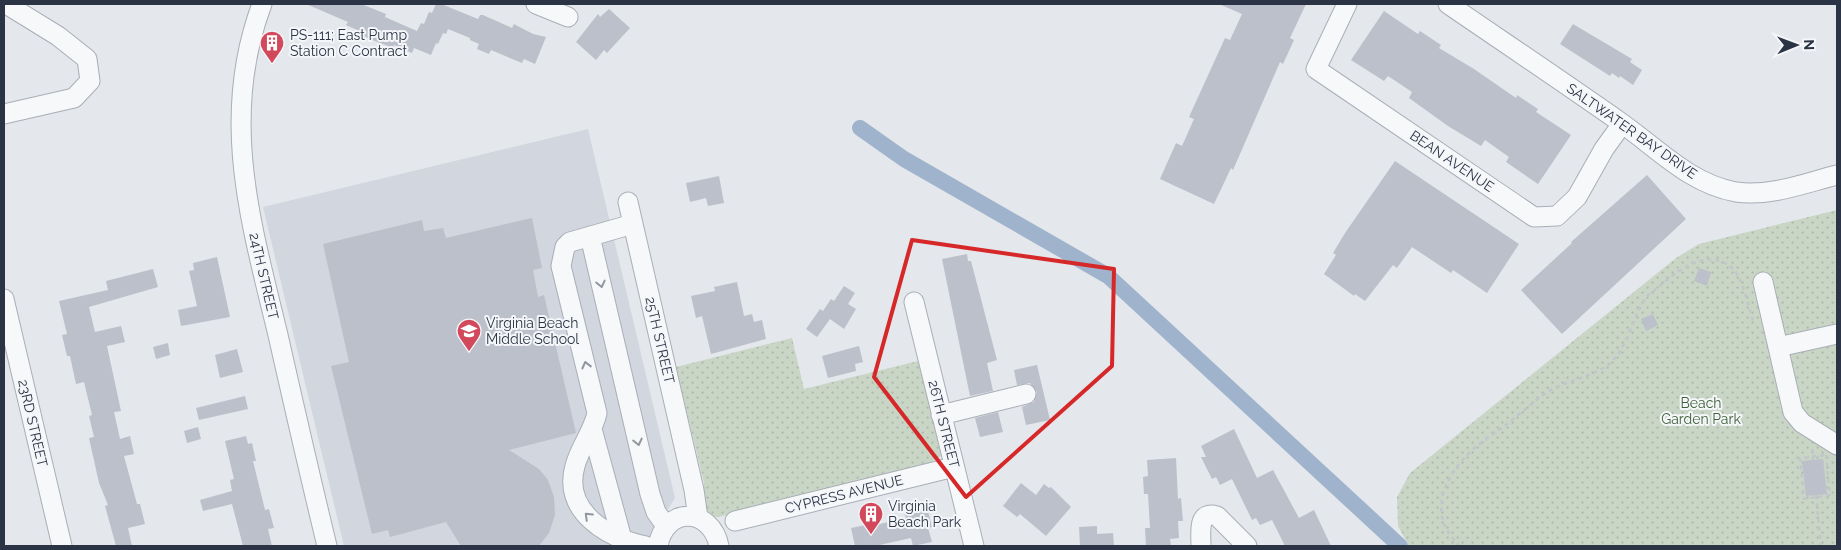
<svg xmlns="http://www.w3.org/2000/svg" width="1841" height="550" font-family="Raleway,sans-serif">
<defs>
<pattern id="park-dots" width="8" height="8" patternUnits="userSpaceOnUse" patternTransform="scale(1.25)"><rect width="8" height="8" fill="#c9d6c5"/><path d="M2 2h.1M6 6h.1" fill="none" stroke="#adb8ab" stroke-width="1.8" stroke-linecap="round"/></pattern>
</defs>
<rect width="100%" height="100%" fill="#e4e7ec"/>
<path fill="#d2d6de" d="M588,129L675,498L658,525L655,546H344L263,207Z"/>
<path fill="url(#park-dots)" d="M1837,210V546H1409L1398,526L1397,497L1410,473L1676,258L1699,244Z
M792,338L804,389L918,361L942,450L941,456L929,463L719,517L707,516L704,511V483L676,367Z"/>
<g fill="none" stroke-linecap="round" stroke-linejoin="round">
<path stroke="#9fb4cc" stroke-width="16" d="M860,128L904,159L1108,276L1400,546"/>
</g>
<path fill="#bbc0ca" d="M306,4H361L386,14L385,17L417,31L421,23L424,24L429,12L432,13L436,4H441L478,19L480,15H483L512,28L514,24L533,34L546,37L535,64L524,59L522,63L491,50L489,54L477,49L479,44L470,40V38L448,29L446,34L443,33L438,44L436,43L431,55L414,48L412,53L394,45L393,48L362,36L364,33L346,25L348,22Z
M1219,4H1306L1290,38L1294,40L1283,64L1280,62L1233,170L1231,168L1214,204L1160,179L1176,143L1182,146L1194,119L1189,117L1225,38L1230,40L1242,14Z
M609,9L630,28L607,53L604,50L596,60L576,42L598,14L600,17Z
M1384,11L1418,34L1420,31L1441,45L1439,48L1474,69L1516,98L1517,95L1538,109L1536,112L1571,135L1538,184L1506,162L1509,157L1485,140L1481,146L1448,126L1409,98L1412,92L1388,76L1384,81L1351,60Z
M1573,24L1632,59L1630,62L1642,70L1633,85L1620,76L1619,78L1612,73L1610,76L1560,44Z
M1395,161L1519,244L1487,293L1453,270L1451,273L1412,247L1397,268L1393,265L1365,301L1355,294L1354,296L1324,274L1336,255L1333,253L1345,233Z
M1647,175L1686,219L1562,334L1521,290L1572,243L1571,242Z
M719,176L724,203L708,206L706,198L690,202L686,183Z
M532,218L542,268L533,270L538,297L544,295L576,433L509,450L539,469L548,480L554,497L555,515L549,533L539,546H461L446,522L390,537L388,530L372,534L331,366L349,362L323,244L422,220L424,231L443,228L446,238Z
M967,254L968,261H971L997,360L987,363L993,391L970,396L942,259Z
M217,257L230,317L181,326L178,310L197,306L189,271L194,270L193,263Z
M1699,268L1711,272L1707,286L1694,281Z
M153,269L158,287L89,307L95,332L121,326L125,342L107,346L121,411L114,412L120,439L130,436L134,454L124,456L137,504H140L145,524L128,528L132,546H116L105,506L108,505L99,483L89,438L94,437L89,416L92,415L84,382L76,384L70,356H67L62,335L67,334L59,301L108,290L106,281Z
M737,282L744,316L752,314L754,322L762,320L766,339L711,354L702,316L696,318L691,296L715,291L714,287Z
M844,286L855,293L848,304L856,309L844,329L830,319L817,337L806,329L820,309L823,311L831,299L834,301Z
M1653,314L1658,325L1646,331L1641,319Z
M168,343L170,355L156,359L153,347Z
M859,346L863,362L855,364L856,371L828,378L822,356Z
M237,349L243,372L220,378L215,355Z
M1037,365L1050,420L1026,425L1022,407L1034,402L1037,392L1030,383L1017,385L1014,370Z
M245,396L248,409L199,420L196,408Z
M998,412L1003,432L980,437L975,418Z
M198,427L201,439L187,443L184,431Z
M1234,429L1257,478L1273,470L1299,518L1314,510L1331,546H1285L1272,520L1260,525L1256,518L1252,520L1232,479L1220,485L1216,477L1212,479L1201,457H1206L1201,446Z
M246,436L248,444L252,443L256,461H253L265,510L269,509L274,528L268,529L272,546H243L232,504L203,511L200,500L232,491L230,480L234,479L225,441Z
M1176,458L1178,499L1181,498L1183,521H1178L1179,538L1170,539L1171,546H1146L1145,528H1150L1148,494H1144L1143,477L1148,476L1147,460Z
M1823,459L1827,494L1806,496L1802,461Z
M1021,483L1036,495L1044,484L1049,488L1051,487L1071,507L1046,536L1020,514L1017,517L1003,506Z
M927,507L932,527L928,528L932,542L913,546L911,538L875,546H855L851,528L871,524V526L906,518L904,513Z
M1097,526V534L1113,533L1114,546H1080L1079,527Z"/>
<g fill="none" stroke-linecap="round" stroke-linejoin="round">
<defs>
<path id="minor" d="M262,4C219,118 251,223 278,335C294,406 310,476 327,546
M536,4L568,17
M1347,4L1316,69L1534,217L1557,216L1577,197L1604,149L1622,124
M1448,4C1505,43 1563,82 1620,122C1657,148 1690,184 1736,192C1770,197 1805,183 1837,175
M4,114L74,98L90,81L87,59L58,36L6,4
M628,202L694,490L698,518
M633,224L570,242L565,247L561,266L597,413C593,432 580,447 575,466C562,511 607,538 646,546
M590,236L650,494L656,512L666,526
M1763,282L1793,412L1802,423L1837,445
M4,299L62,546
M914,302L974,546
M1778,347L1837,334
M941,415L1026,394
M592,429L622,539
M735,521L954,467
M658,546C665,506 711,507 719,546
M1201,546C1201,533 1197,510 1217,516L1247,546"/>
</defs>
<use href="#minor" stroke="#a9aeb7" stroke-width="21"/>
<path stroke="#c2c5cb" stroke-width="2.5" stroke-dasharray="4 4" stroke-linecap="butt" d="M1812,449L1813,460
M1826,455L1830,495L1804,499L1800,458Z
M1816,495L1821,546
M1460,546C1428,517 1441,482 1468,454C1479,443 1494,434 1507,424C1521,413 1534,401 1549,391C1565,381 1589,378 1608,365C1627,350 1632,319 1645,299C1649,293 1657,289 1662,284C1682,267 1712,246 1735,271C1743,281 1749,308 1753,321"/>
<use href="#minor" stroke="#f7f8fa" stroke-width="19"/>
</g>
<defs><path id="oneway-chevron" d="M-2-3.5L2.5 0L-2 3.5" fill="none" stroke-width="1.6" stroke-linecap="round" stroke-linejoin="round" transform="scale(1.25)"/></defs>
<g stroke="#9196a0">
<use href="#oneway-chevron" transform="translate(601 284) rotate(77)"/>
<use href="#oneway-chevron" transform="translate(586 365) rotate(-104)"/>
<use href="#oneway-chevron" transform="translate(638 442) rotate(77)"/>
<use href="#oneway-chevron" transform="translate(588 516) rotate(-136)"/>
</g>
<path fill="none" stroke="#d62828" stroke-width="4" stroke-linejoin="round" d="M912,240L1114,269L1112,366L966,497L874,377Z"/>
<defs>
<symbol id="building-pin" viewBox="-11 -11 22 30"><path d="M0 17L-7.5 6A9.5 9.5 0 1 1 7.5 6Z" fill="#d1495b" stroke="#f4f6f9"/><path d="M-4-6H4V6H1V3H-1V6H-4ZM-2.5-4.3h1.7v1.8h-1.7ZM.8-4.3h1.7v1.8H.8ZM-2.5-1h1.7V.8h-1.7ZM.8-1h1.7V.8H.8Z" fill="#fff"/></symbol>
<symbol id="school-pin" viewBox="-11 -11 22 30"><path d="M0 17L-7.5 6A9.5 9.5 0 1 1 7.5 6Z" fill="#d1495b" stroke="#f4f6f9"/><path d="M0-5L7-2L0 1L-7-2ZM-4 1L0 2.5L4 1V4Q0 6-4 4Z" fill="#fff"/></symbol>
</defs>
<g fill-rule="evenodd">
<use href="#building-pin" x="258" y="29" width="28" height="38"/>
<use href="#school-pin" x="455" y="317" width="28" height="38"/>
<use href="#building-pin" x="857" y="500" width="28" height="38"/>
</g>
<g text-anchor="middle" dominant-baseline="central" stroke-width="4" stroke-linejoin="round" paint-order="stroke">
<g font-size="14" fill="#2b3445" stroke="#f4f6f9" text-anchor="start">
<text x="290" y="35">PS-111; East Pump<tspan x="290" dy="16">Station C Contract</tspan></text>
<text x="486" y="323">Virginia Beach<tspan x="486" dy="16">Middle School</tspan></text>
<text x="888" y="506">Virginia<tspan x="888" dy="16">Beach Park</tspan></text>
</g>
<g font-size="14" fill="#2b3445" stroke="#f4f6f9">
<text transform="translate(1632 131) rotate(35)">SALTWATER BAY DRIVE</text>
<text transform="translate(1452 161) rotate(34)">BEAN AVENUE</text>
<text transform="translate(264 276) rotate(77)">24TH STREET</text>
<text transform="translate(660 340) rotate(77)">25TH STREET</text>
<text transform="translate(33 423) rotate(77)">23RD STREET</text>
<text transform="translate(944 424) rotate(76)">26TH STREET</text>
<text transform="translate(844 494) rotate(-14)">CYPRESS AVENUE</text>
</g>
<g font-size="14" fill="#3f6138" stroke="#f4f6f9">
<text x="1701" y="403">Beach<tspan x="1701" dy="16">Garden Park</tspan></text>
</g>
</g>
<rect width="1841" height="550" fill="none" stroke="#2b3445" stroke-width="10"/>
<g transform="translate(1796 45) rotate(89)" stroke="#f4f6f9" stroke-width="4" paint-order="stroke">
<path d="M0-4L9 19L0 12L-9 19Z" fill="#2b3445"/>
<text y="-8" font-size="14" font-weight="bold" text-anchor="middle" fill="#2b3445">N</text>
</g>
</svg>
